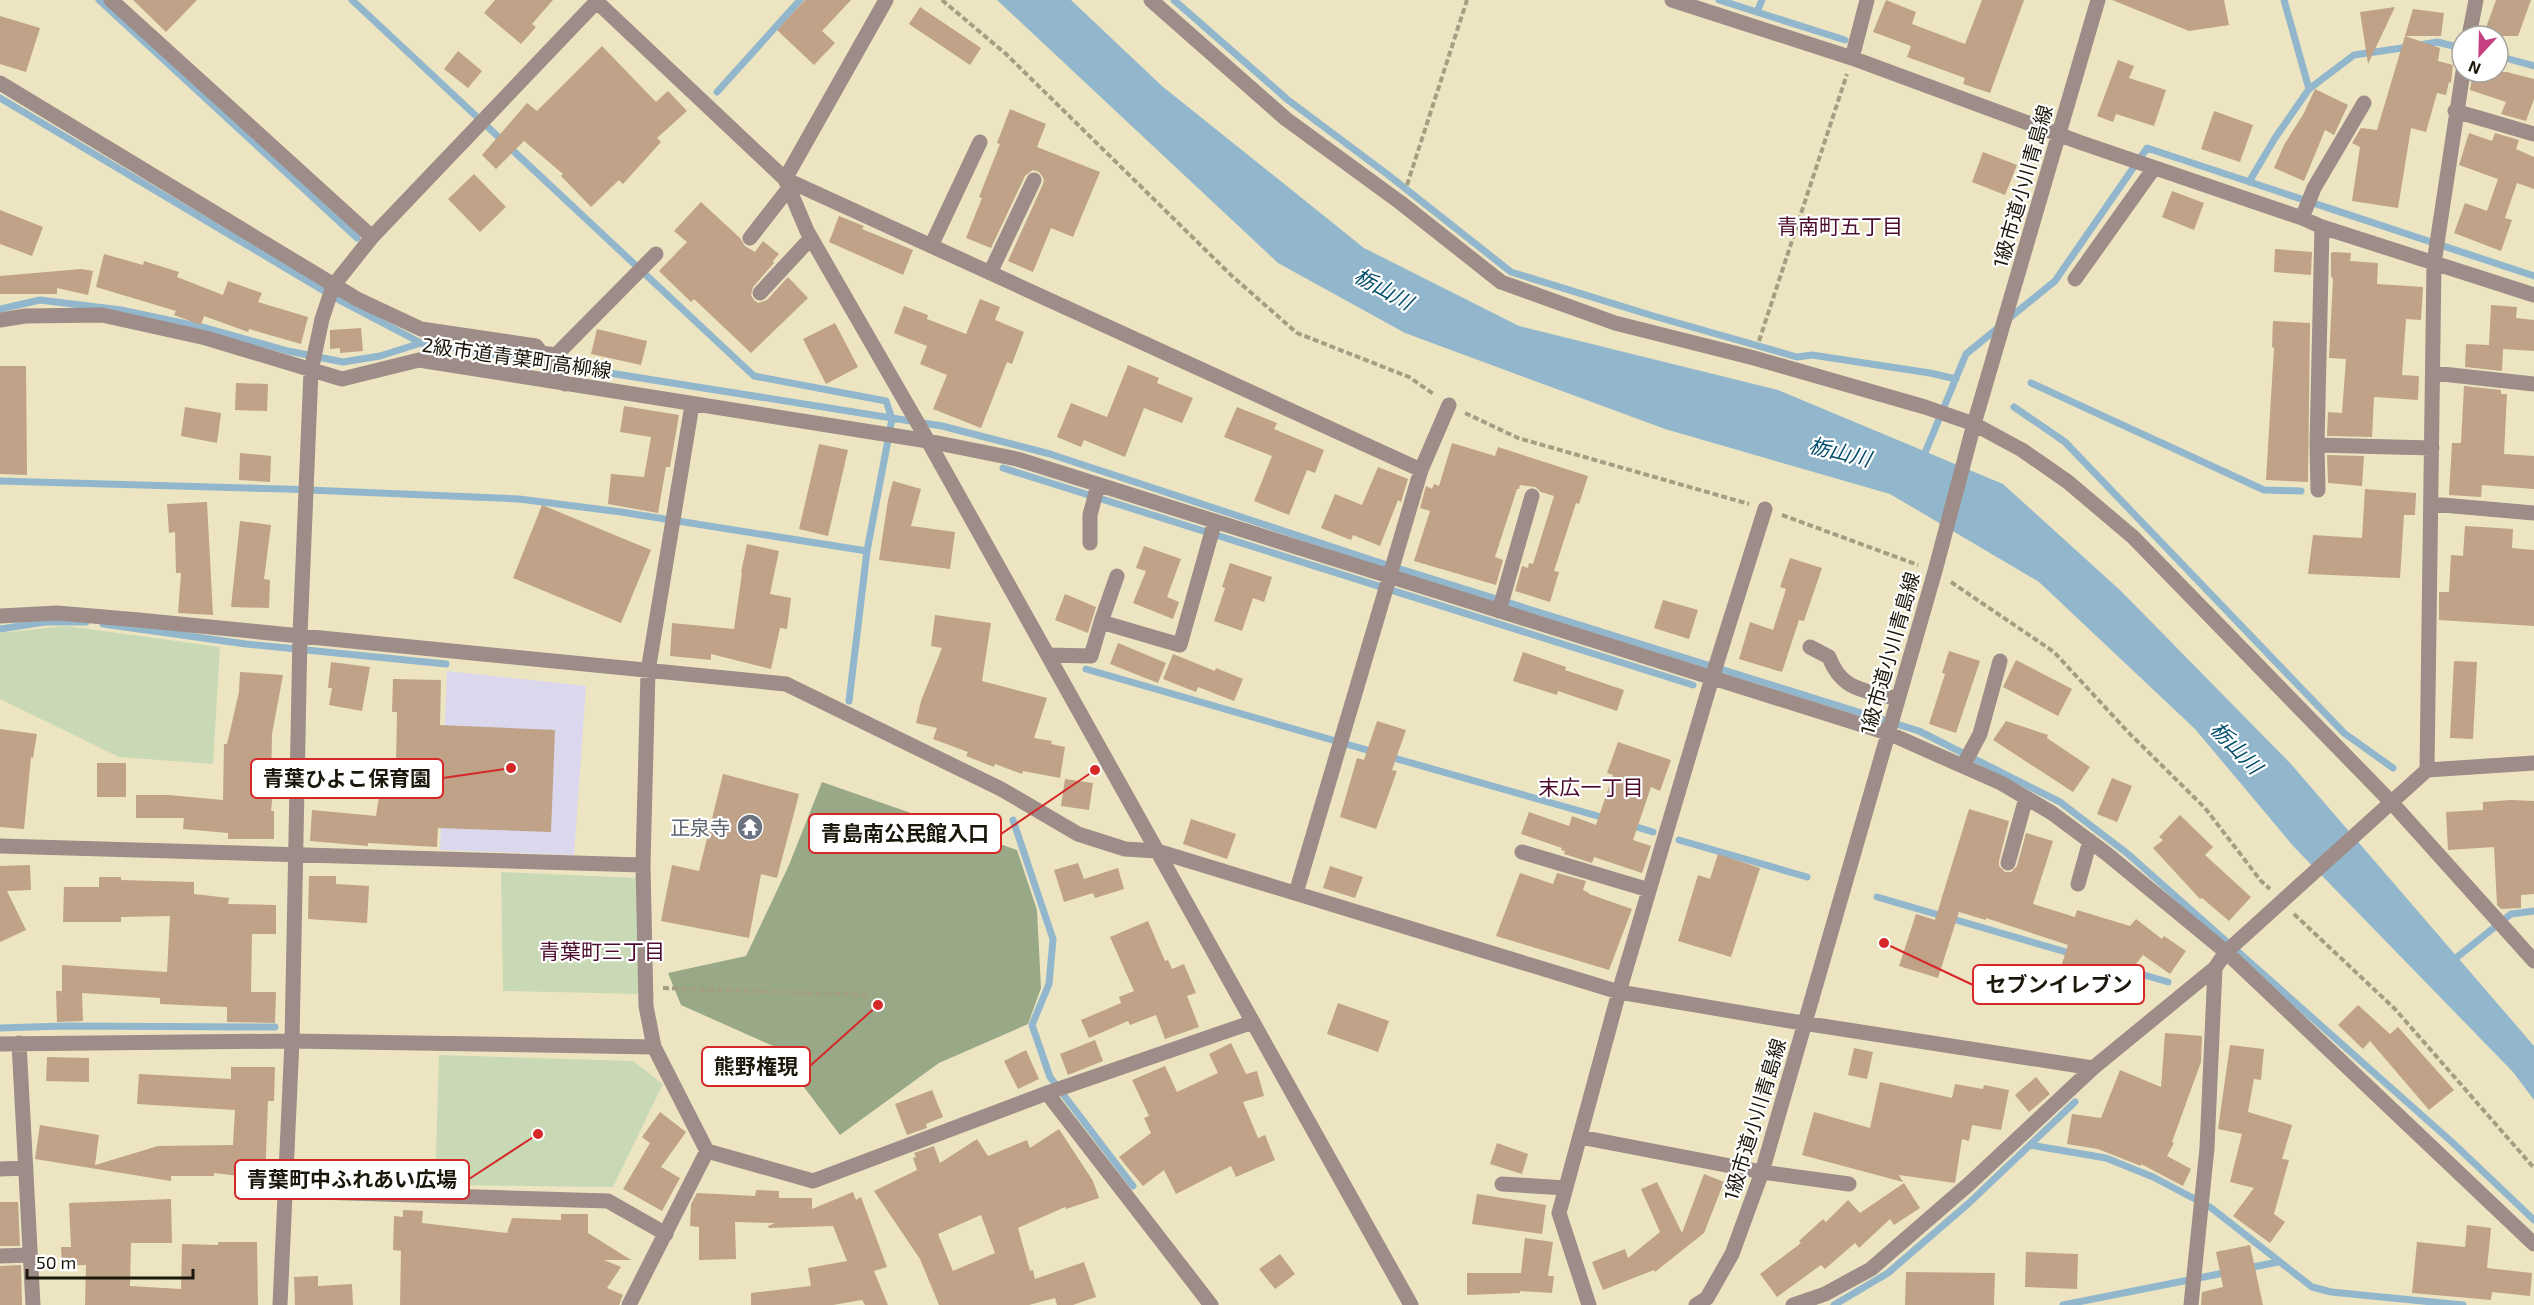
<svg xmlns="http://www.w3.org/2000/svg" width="2534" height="1305" font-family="'Exo 2','Noto Sans JP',sans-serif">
<rect width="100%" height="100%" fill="#ede5c2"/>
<path fill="#dbd7ed" d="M447,671L586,686L574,855L440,850Z"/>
<path fill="#c9d9b6" d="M67,626L220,647L213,764L119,757L0,699V633Z
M501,872L637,878L639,994L503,991Z
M439,1055L633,1061L663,1084L613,1187L435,1185Z"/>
<path fill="#99a887" d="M822,782L1017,850L1037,910L1041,988L1028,1024L939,1063L840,1135L773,1046L681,1005L668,973L746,956L789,865Z"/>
<path fill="#92b7cc" d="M997,0H1071L1162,86L1364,248L1519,326L1778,390L2003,484L2121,591L2291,764L2534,1046V1100L2513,1072L2294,847L2195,729L2039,582L1890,494L1665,429L1405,333L1278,263Z"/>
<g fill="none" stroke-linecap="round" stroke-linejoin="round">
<path stroke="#92b7cc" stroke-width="7" d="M99,0L357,238
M352,0L754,376L886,401L892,419L867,551L849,701
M1174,0L1288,100L1387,174L1511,272L1650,315L1797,357L1812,355L1930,373L1956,379
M1719,0L1845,40
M2284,0L2309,89
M1757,12L1762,0
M2420,45L2437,42L2462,48
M2498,56L2534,66
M717,92L800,0
M0,98L341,301L421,343L942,426L1050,454L1381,563L1919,731L2060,802L2128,854L2453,1143L2534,1220
M2249,182L2275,138L2309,89L2354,55L2409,47
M0,309L40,300L121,310L206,328L288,351L343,362L380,356L421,343
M2007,320L2055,281L2147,148L2534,276
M2031,383L2264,490L2301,491
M2014,407L2065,442L2344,733L2393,768
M1922,460L1966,354L1999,327
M1003,468L1693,685
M0,481L285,489L519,499L621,512L867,551
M103,624L246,644L446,664
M0,629L45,622H86
M1086,669L1374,752
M1387,756L1608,819
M1013,820L1053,939L1049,984L1032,1025L1050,1077L1133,1186
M1630,825L1653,832
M1679,840L1807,877
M1877,897L2073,954
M2451,962L2511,914L2534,911
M2124,969L2168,982
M0,1028L64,1026L275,1027
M2030,1145L2106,1158L2153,1177L2210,1207L2312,1287L2331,1292L2463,1305
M2248,1268L2278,1262
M1834,1305L1888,1273L1969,1203L2075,1102
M2063,1305L2229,1272"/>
</g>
<path fill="#bfa288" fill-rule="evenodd" d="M133,0H197L166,32Z
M495,0H553L532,24L536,27L521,44L484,13Z
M805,0H851L822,31L835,43L814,65L777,30Z
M1886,0L1916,12L1912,24L1965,44L1982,0H2024L1990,93L1963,84L1965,78L1907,57L1911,46L1873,32Z
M2112,0H2224L2229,25L2189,31Z
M2496,0H2531L2518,36H2483Z
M920,7L981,48L970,65L909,24Z
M2395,7L2368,64L2360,12Z
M2413,9L2444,13L2441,36H2405Z
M0,16L40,28L26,72L0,64Z
M2405,36L2440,48L2438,61L2453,65L2451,83L2449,82L2446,95L2437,93L2426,132L2411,128L2398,208L2352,201L2360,147L2352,143L2361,128L2377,130Z
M602,46L656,102L668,91L687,111L657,138L661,142L623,184L619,180L591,207L561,176L563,174L524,141L496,169L482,155L527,103L537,111Z
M458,51L482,71L468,88L444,69Z
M2118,60L2134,66L2129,78L2166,90L2154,126L2116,114L2113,122L2097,116Z
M2473,72H2507L2534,79V99L2526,121L2501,114L2506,102L2470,90Z
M2315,89L2348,105L2334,135L2325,130L2304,181L2274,168L2284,145L2304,113Z
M1010,109L1046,124L1037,147L1100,172L1073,237L1051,228L1033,272L1008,261L1043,184L1044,179L1039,172L1033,170L1025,176L991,248L966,238L982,198L979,197L1000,144L997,143Z
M2214,111L2253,125L2240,162L2201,149Z
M2469,133L2492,141L2495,133L2519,140L2516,149L2534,157V189L2517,183L2505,218L2512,220L2501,251L2454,233L2465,203L2487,211L2498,179L2459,165Z
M1983,152L2017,165L2005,195L1972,182Z
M474,174L506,207L480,232L448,199Z
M2172,191L2204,203L2194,230L2162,217Z
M701,202L740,238L745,246L755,252L763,241L779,254L773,261L774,263L753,287L751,295L754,300L758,303L767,300L788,277L808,298L751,353L694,299L691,302L659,271L687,242L674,231Z
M0,210L43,227L32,256L0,244Z
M839,216L864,226L862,229L913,250L903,275L829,242Z
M2275,249L2312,252L2311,275L2274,272Z
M2333,252L2351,253L2350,261L2378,263L2377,284L2423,287L2421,320L2406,319L2402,375L2419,376L2418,400L2374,397L2372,437L2327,436L2328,412L2342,413L2346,359L2329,358L2333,279L2331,276V253Z
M104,254L143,265L144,261L179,272L177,277L223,295L228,281L262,293L258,302L308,317L301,344L249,329L248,332L204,316L201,325L174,315L176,311L96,287Z
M81,269L93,271L88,295L57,288V294H0V276Z
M980,299L1000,307L995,320L1024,332L1012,364L1007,362L981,428L933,409L947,375L920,364L927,346L894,333L904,306L928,315L927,319L966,334Z
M2491,305L2517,307L2516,318L2534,320V351L2503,349L2502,371L2465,367L2466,344L2489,345Z
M2273,321L2310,323L2308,482L2266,480L2274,348L2272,347Z
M835,323L858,367L826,384L803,339Z
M361,328L363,351L340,353V348L330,349V330Z
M597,329L647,341L641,365L591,354Z
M1128,365L1159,378L1157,383L1193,398L1182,423L1144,408L1125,457L1084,440L1081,447L1057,437L1071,403L1107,417Z
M0,366H26L27,475L0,474Z
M236,383L268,384L267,411L235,410Z
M2464,386L2501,390V394H2507L2504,454L2534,456V489L2482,485L2481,497L2449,495L2452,443H2461Z
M624,406L679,415L670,467H666L658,513L608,504L611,474L644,477L651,437L620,432Z
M185,407L221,413L217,443L181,436Z
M1237,407L1277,423L1274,429L1324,450L1315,473L1307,470L1289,515L1254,501L1272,456L1224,437Z
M1452,443L1495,456L1498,447L1588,476L1579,504L1576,503L1554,571L1559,572L1550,602L1515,591L1522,566L1528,568L1529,563L1533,564L1554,496L1541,492L1535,487L1520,485L1519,489H1517L1495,557L1503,560L1496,585L1414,561L1430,511L1420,508L1426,486L1432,489L1434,484L1439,486Z
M819,444L848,450L828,536L799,529Z
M240,453L271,456L270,482L239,480Z
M2327,455L2364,456L2362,486L2328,483Z
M1378,467L1408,479L1401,502L1398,500L1380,546L1353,535L1351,540L1321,528L1335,494L1362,505Z
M893,481L921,489L911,526L955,532L950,569L879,560L888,500Z
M2365,489L2416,493L2415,515H2404L2400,578L2308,574L2313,535L2362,538Z
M207,502L213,615L178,613L181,573H176L175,532L169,533L167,504Z
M542,505L651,550L621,623L513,578Z
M240,521L271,525L264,579L270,580L269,608L231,607Z
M2465,526L2513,529L2512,548L2534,550V626L2439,620V592H2449L2451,555L2463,556Z
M747,544L779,551L770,594L791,598L787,629L780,628L771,669L711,654V660L670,656L672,623L734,629L742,573L741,572Z
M1144,546L1181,559L1167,597L1179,602L1173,619L1133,603L1146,571L1136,568Z
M1790,558L1822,568L1804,621L1799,620L1782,672L1739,659L1750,622L1773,630L1786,589L1780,587Z
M1230,563L1272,577L1264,602L1253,598L1242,631L1214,621L1225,588L1222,587Z
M1065,594L1096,607L1088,633L1055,620Z
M1663,600L1698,610L1689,639L1654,628Z
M935,615L991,623L982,681L1047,698L1034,738L1052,741L1051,744L1065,747L1060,778L1023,771L1022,774L995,764L994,767L966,756L968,752L933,739L937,728L916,723L921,701L942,648L931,646Z
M1118,643L1166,663L1158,683L1110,664Z
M1949,651L1980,661L1956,733L1929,724L1945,674L1942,673Z
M1523,652L1566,667L1565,670L1624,690L1617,711L1558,691L1557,695L1513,681Z
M1173,654L1215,671L1216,668L1243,679L1234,701L1198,687L1196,692L1163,679Z
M2016,660L2072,689L2058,716L2003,687Z
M2454,661L2477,662L2473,739L2450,738Z
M331,662L370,667L362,711L329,705L332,688H328Z
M240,672L283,675L272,734L271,785H274L271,811H274V839H228V833L183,829L184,818H136V795H168L223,800L224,744H227L239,692Z
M393,679L441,680L440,725L555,730L551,832L438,828L437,847L368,843V846L310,841L312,810L376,816L384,763L396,765L397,712H392Z
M1377,721L1406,730L1392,770L1397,771L1376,829L1340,817L1357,758L1364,760Z
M2006,721L2048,735L2047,738L2090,767L2073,792L1993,740Z
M0,729L37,734L33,758L31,757L24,829L0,827Z
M1618,742L1671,760L1660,791L1651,787L1633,840L1651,846L1642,873L1594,857L1592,863L1564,854L1565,851L1561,850L1562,848L1521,834L1529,812L1569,826L1572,816L1596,825L1613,775L1607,773Z
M97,763H126V797H97Z
M723,774L799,794L777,878L761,874L749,938L661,921L672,865L699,871Z
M2112,778L2132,786L2117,822L2097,814Z
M1065,779L1093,783L1089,810L1061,806Z
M2511,800L2534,801V894L2521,895V908L2501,909L2497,905L2494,847L2448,850L2446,812L2483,810V802Z
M1969,809L2009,821L1999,861V866L2005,872H2011L2017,866L2026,833L2053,841L2033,904L2075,917L2077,910L2130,926L2136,919L2162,939L2164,936L2186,951L2170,974L2143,955L2129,973L2119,1002L2056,982L2068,945L1986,918V920L1959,912L1938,978L1899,966L1916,914L1935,920Z
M2180,815L2213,847L2205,855L2251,897L2229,921L2202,898L2200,899L2153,848L2163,840L2159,837Z
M1191,819L1236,834L1227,859L1183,844Z
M1718,854L1760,868L1731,957L1678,941L1698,875L1710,879Z
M1078,863L1084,879L1118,868L1124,889L1095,898L1093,893L1064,902L1054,870Z
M30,865L31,890L7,891L26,930L0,942V866Z
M1330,866L1363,877L1355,898L1323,888Z
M1520,873L1553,884L1557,873L1586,881L1583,890L1589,893V894L1632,909L1609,970L1496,936Z
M309,876H336V884L369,886L367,923L308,919Z
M99,877H121V880L194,882V894L229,898L228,904L276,905V934H252L251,992H276L275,1023L227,1022V1007L160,1004V998L82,993L83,1021L57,1022L56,991H62V965L167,972L170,916L121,917V922H63L64,887H99Z
M1148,921L1165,961L1168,960L1172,969L1184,964L1196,993L1187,996L1199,1027L1165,1039L1156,1015L1130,1025L1128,1021L1089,1038L1081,1020L1121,1003L1119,997L1134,991L1110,937Z
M1338,1003L1389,1021L1378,1052L1327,1034Z
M2358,1005L2390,1034L2398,1027L2454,1090L2429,1110L2370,1041L2363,1049L2338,1025Z
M2165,1033L2202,1036L2201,1062L2172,1142L2174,1143L2167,1156L2191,1169L2183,1186L2141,1164V1166L2098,1149L2067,1144L2072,1114L2101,1118L2120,1070L2161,1087Z
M1095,1040L1103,1061L1068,1075L1060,1054Z
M1231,1043L1246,1074L1257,1071L1264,1096L1243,1102L1258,1138L1265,1135L1275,1160L1236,1177L1231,1166L1176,1194L1164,1170L1143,1186L1119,1157L1151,1133L1144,1118L1149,1116L1132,1080L1165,1066L1177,1092L1218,1073L1209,1054Z
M2230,1045L2264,1049L2261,1080L2254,1079L2248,1112L2292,1125L2282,1159L2289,1160L2274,1214L2285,1222L2270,1243L2233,1216L2254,1188L2230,1182L2242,1134L2218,1129Z
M1854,1048L1873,1052L1867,1079L1848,1075Z
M1026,1050L1039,1079L1018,1089L1004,1061Z
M47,1057L89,1058V1082L46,1081Z
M231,1067H275L274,1101H268L265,1179L214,1173V1176H171V1181L35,1159L40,1125L99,1135L95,1165L158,1146L233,1145L235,1110L137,1104L139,1074L231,1079Z
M2036,1077L2050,1094L2029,1112L2015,1095Z
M1880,1082L1952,1098L1955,1084L1983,1089L1984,1085L2009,1090L2001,1130L1972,1125L1969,1141L1962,1139L1955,1183L1899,1175L1903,1182L1802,1155L1814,1112L1870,1128Z
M932,1090L943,1117L926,1124L927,1128L907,1135L895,1104Z
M660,1112L686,1132L661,1167L680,1178L662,1211L623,1189L650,1143L642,1137Z
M1059,1129L1093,1181L1099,1198L1066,1209L1065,1207L1018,1228L1030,1271L1033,1270L1035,1279L1084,1262L1096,1297L1073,1305H1057L1055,1298L1029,1305H939L920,1259L874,1191L917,1170L913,1158L916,1157L914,1153L934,1146L940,1163L977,1139L988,1156L1027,1140L1030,1148ZM981,1215L995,1253L953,1271L938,1234Z
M1497,1143L1528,1154L1522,1174L1490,1164Z
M1704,1174L1724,1182L1704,1233L1655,1272L1654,1270L1603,1290L1592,1262L1625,1249L1628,1258L1660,1232L1641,1189L1657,1182L1682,1233Z
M1904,1183L1920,1208L1894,1225L1890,1219L1859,1248L1855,1243L1825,1269L1821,1265L1777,1297L1760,1274L1801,1243L1799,1241L1823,1219L1826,1222L1848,1200L1860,1213Z
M756,1190L779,1191V1198H812V1209L853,1192L856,1200L861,1197L887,1267L874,1271L888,1305H865L862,1300L833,1305H751V1293L811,1286L808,1268L847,1261L833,1226L769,1228L768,1226L775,1223L735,1222L736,1259L699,1260V1227L690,1226L691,1204L697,1193L755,1196Z
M1477,1194L1546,1205L1542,1234L1472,1224Z
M171,1199L172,1243H131L130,1286L181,1289L182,1244L218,1245V1242H257L258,1305H85L86,1265L62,1266L61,1247H71L69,1203Z
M0,1202H18L20,1246H0Z
M403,1210L423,1211L422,1223L507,1233L512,1218L561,1220V1214H588V1233L631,1260H604L621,1267L607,1288L623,1295L619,1305H400L401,1251L393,1250L394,1216L403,1217Z
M2467,1225L2491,1228L2487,1268L2532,1273L2530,1296L2492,1292L2491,1300L2412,1293L2417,1242L2465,1247Z
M1525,1238L1553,1242L1548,1276H1554L1552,1293L1520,1291V1293L1467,1295V1273H1521Z
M2250,1245L2263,1305H2201L2202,1292L2223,1287L2216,1252Z
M2026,1252L2078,1254L2077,1289L2025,1287Z
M1280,1254L1295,1274L1275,1289L1259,1269Z
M21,1265L22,1305H0V1266Z
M1906,1272L1995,1273L1994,1305H1905Z
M318,1276V1286L352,1284L353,1305H295L294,1277Z"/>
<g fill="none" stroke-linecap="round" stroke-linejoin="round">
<path stroke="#a49e82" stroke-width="4" stroke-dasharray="6 3" stroke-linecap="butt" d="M942,0L1006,54L1232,276L1297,333L1409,377L1435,395
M1407,185L1467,0
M1759,341L1847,74
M1465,413L1518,438L1749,504
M1782,515L1918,565
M1951,582L2054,652L2128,732L2205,808L2261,881L2270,889
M2294,914L2395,1009L2534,1168
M663,988L868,995"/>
<path stroke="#9d8c87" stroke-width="15" d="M111,0L372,237
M595,0L785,179L1421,470
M1151,0L1286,119L1401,203L1501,282L1615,323L1754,358L1925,407L1974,424L2022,450L2068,482L2133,537L2392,803L2534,961
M1672,0L1852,58L2079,142L2302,218L2322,227L2534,295
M2469,36L2476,0
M1852,58L1867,0
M0,83L357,299L421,329L536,346L565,384
M2455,111L2534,134
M785,179L807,231L928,441L1411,1305
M785,179L886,0
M2302,218L2314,188L2364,103
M750,238L789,188
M931,246L980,142
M990,273L1034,180
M2075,279L2154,168
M760,293L811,238
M0,320L25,316L102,315L206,338L342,379L419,360L928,441L1017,459L1888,733L2001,783L2052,813L2107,854L2226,952L2534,1244
M541,353L556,355L656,254
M2433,373L2534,384
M692,405L648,671L643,865L646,1006L654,1047L707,1151L813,1181L1047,1093L1253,1022
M2317,445L2432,448
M2318,490L2317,445L2322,227
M2431,504L2534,513
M1090,543V515L1098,485
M1499,611L1532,496
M0,616L57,613L139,620L786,684L1001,789L1078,834L1125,849L1157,851L1619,992L1784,1020L2093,1068
M1101,622L1117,576
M1810,647L1829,657C1842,692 1866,690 1898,699
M1048,655L1091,656L1101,622L1180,645L1215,521
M1963,766L1980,734L2000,661
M2427,770L2434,263L2463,72
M0,846L643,865
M1522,852L1649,890
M2008,863L2026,798
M2078,884L2090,841
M1296,893L1421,470L1449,405
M19,1043L33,1305
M0,1044L292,1041L654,1047
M1047,1093L1211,1305
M1580,1137L1762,1172L1849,1184
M0,1169L26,1168
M1502,1184L1566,1188
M284,1191L608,1201L666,1234
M0,1256L30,1255
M280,1305L292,1041L300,635L311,371L322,319L333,286L372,237L598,0
M629,1305L707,1151
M1589,1305L1559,1213L1619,992L1712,678L1765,509
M1696,1305L1707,1298L1732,1254L1762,1172L1935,571L1974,424L2098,0
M1793,1305L1825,1294L1871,1269L1969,1184L2093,1068L2215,968L2226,952L2427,770L2534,763
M2191,1305L2207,1148L2215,968"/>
</g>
<defs>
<symbol id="temple-disc" viewBox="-11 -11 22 22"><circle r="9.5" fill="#6b7280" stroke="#fff"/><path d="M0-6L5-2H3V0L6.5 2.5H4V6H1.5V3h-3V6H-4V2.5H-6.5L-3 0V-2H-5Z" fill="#fff"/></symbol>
</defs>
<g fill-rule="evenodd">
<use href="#temple-disc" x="735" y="812" width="30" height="30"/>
</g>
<g text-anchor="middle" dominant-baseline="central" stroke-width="4.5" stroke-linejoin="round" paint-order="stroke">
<g font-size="20" fill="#1b180b" stroke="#fff">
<text transform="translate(2022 186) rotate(-74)">1級市道小川青島線</text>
<text transform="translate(517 357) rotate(8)">2級市道青葉町高柳線</text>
<text transform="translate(1889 653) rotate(-74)">1級市道小川青島線</text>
<text transform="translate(1754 1119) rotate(-73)">1級市道小川青島線</text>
</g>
<g font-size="20" fill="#5b616d" stroke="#fff" text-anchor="end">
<text x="730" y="827">正泉寺</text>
</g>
<g font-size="21" fill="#4c0c2d" stroke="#fff">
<text x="1840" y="225">青南町五丁目</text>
<text x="1591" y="786">末広一丁目</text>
<text x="602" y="950">青葉町三丁目</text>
</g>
<g font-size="21" font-style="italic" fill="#054f6c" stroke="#fff">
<text transform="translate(1384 288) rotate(29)">栃山川</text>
<text transform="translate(1840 451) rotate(14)">栃山川</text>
<text transform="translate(2237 747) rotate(46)">栃山川</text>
</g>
</g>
<path fill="none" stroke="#d62828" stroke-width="2" d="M511 768L443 778M1095 770L1001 834M1884 943L1973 985M878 1005L810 1066M538 1134L469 1179"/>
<g fill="#d62828" stroke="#fff" stroke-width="2">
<circle cx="511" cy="768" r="6"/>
<circle cx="1095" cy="770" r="6"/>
<circle cx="1884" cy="943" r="6"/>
<circle cx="878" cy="1005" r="6"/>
<circle cx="538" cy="1134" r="6"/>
</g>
<g fill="#fff" stroke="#d62828" stroke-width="2">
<rect x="251" y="759" width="192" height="39" rx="6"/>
<rect x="809" y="814" width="192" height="39" rx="6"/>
<rect x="1973" y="965" width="171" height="39" rx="6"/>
<rect x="702" y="1047" width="108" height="39" rx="6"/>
<rect x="235" y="1160" width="234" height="39" rx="6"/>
</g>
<g font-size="21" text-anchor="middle" font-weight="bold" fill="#1b180b">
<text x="347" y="786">青葉ひよこ保育園</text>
<text x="905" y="841">青島南公民館入口</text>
<text x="2059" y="992">セブンイレブン</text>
<text x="756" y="1074">熊野権現</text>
<text x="352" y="1187">青葉町中ふれあい広場</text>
</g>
<g transform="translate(2480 54) rotate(202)"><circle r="28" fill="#ffffff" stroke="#a4a39d" stroke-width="1.5"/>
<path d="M0-4.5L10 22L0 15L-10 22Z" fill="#c53f81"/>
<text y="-9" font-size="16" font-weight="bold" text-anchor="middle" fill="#1b180b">N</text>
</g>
<path d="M27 1269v9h166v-9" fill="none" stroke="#1b180b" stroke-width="3"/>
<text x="36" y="1269" font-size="18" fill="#1b180b" stroke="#ffffff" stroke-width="4.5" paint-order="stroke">50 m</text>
</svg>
